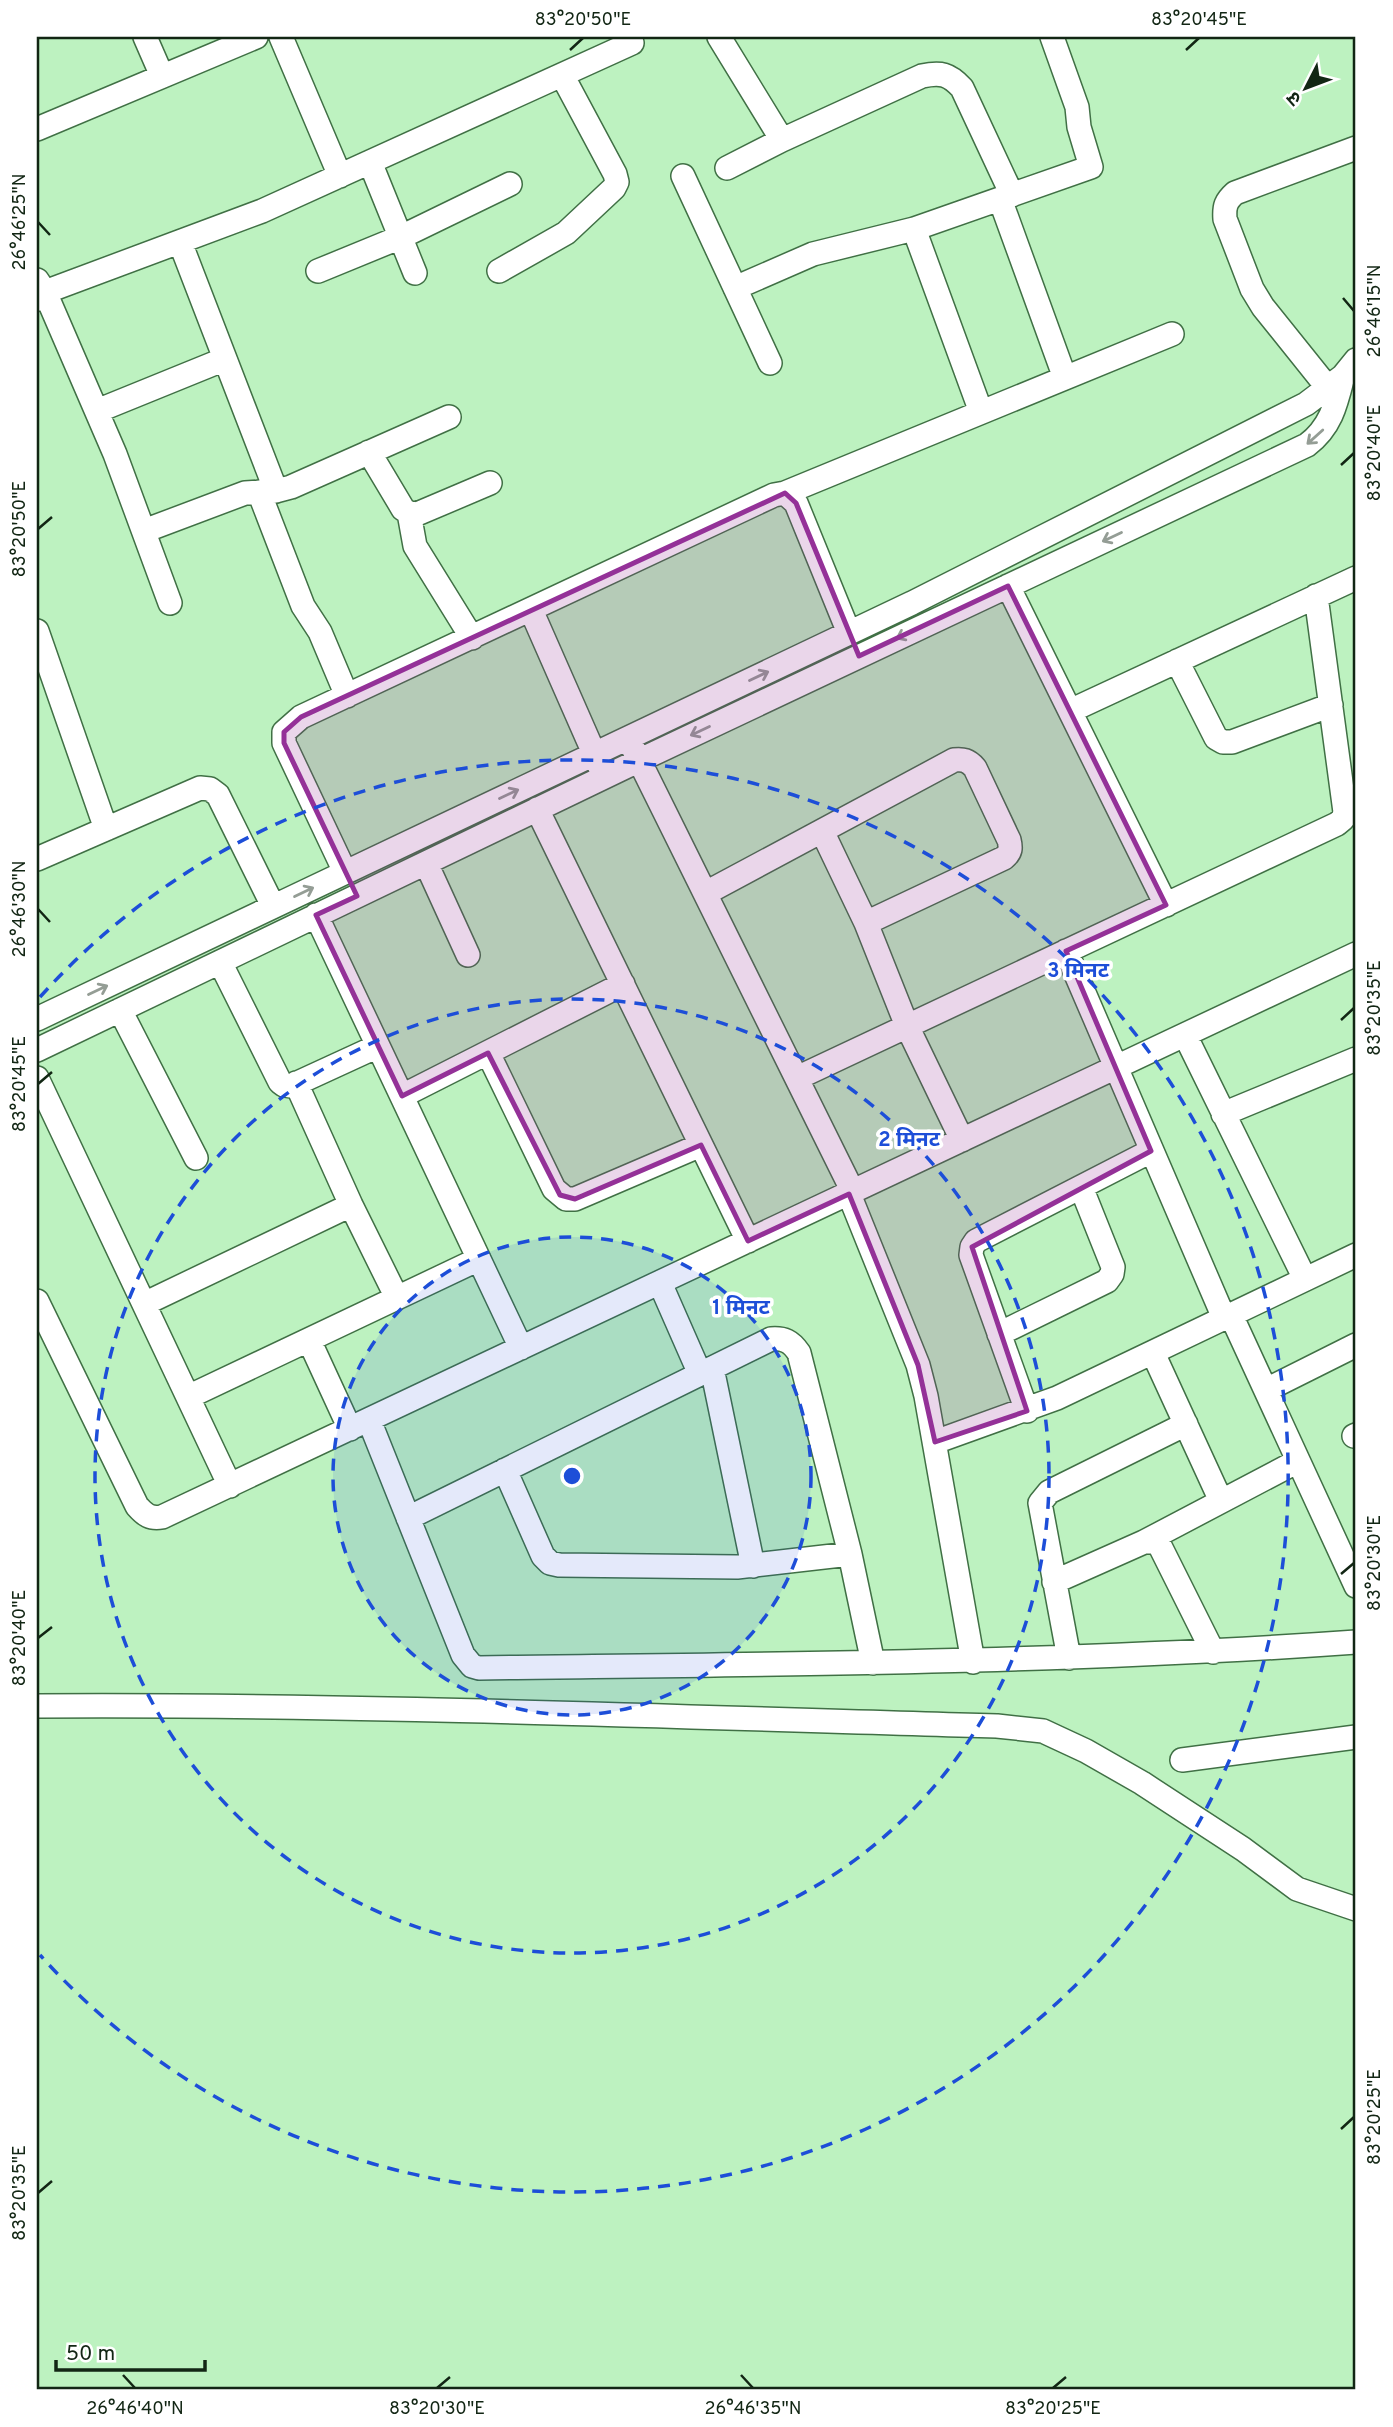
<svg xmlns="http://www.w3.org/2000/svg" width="1393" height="2427" font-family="Overpass,'Noto Sans Devanagari',sans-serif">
<rect width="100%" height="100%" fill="#bdf2c0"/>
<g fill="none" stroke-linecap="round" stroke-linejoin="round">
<defs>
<path id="minor" d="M145,37L162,76
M281,37L340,176
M719,37L782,140
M37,129L256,37
M370,162L415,273
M727,168L782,140L922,76C941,72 949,74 962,88L1012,195
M683,176L770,363
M1000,199L1065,378
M914,229L981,412
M180,242L276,491
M318,271L401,237L510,184
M499,271L566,233L614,188L617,182L615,174L562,75
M37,280L45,292L115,454L170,603
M735,288L813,254L914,229L1091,167L1079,127L1077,107L1052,37
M37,299L45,292L262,211L632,43L630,37
M1328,388L1263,307L1252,289L1225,219C1224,206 1226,201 1235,193L1356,148
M97,411L225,359
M369,452L403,509L409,513L417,514L490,483
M259,492L303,606L320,632L347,696
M785,493L1172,334
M409,513L415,546L472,638
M144,531L245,493L276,491L291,487L449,417
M1008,586L1166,905
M531,610L600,767
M37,631L106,829
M1177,661L1216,738L1223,742H1232L1331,705
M1070,711L1356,578
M632,746L853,1192
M537,809L748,1241
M822,831L866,923L907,1026L962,1140
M37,859L200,788L210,789L218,795L273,906
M426,863L468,955
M345,872L284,743V732L301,717L774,495L785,493L796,503L849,633
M706,893L954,760C963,759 968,760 975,768L1009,840C1011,848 1011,852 1004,858L866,923
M316,915L521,1348
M1066,951L1224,1318
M220,962L280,1082L284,1085L291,1086L378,1046
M120,1010L196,1158
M37,1019L912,603L1306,404L1343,376L1356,360
M1185,1035L1305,1279
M37,1050L640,760L1307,445C1331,427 1336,404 1343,376
M488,1053L554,1189L566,1199H575L701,1145
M37,1078L230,1486
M797,1078L1337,824L1343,819L1345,812L1316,596
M296,1083L351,1205L397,1298
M402,1096L623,984
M1223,1114L1356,1059
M849,1194L918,1365L926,1396L973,1662
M660,1283L700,1374
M37,1301L137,1506C145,1515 150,1519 162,1517L1356,954
M144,1304L351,1205
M1231,1315L1356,1586
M999,1334L1107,1281L1112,1274L1113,1267L1081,1187
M309,1340L350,1429
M1153,1353L1221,1501
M712,1368L753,1566
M1266,1390L1356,1345
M188,1397L479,1259
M1027,1411L971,1255L972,1247L976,1241L1151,1151
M369,1420L463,1655L472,1666L479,1668C772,1664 1064,1663 1356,1642
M1354,1436L1356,1435
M935,1442L1057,1398L1356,1255
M505,1470L543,1556L550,1563L559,1565L737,1567L850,1554
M408,1518L771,1339C784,1338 791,1341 799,1353L850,1554L873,1663
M1144,1542L1298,1461
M1054,1582L1144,1542H1155L1160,1546L1213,1652
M1069,1658L1040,1503L1049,1492L1186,1424
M37,1706C357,1704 677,1717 997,1726L1043,1731L1086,1751L1142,1783L1243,1849L1297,1889L1356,1909
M1182,1760L1356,1737"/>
</defs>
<use href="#minor" stroke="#407045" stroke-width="26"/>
<use href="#minor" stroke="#fff" stroke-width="23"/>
</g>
<defs><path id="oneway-shaft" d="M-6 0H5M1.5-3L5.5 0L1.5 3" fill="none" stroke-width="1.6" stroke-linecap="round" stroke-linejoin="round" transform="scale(1.75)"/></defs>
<g stroke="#949d95">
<use href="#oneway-shaft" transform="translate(1315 437) rotate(138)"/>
<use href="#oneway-shaft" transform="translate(1112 537) rotate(155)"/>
<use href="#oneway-shaft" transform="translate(906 634) rotate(155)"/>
<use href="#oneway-shaft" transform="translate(759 676) rotate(-25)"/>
<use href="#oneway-shaft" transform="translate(700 731) rotate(155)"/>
<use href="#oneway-shaft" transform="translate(509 794) rotate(-25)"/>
<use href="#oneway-shaft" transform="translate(304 892) rotate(-26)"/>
<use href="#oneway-shaft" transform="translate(98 990) rotate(-25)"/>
</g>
<path fill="#943198" fill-opacity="0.2" stroke="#943198" stroke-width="5" stroke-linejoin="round" d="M785,493L796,503L859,656L1008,586L1166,905L1066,951L1151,1151L972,1247L1027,1411L935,1442L918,1365L849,1194L748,1241L701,1145L575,1199L560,1195L488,1053L402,1096L316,915L357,896L284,743V732L301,717Z"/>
<path fill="none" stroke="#122614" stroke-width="2.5" d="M570,50L583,38M1186,50L1199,38M38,222L50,235M1343,298L1354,311M1341,465L1354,453M38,529L52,517M38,909L50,922M1341,1020L1354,1008M38,1084L52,1072M1341,1574L1354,1563M38,1638L52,1627M1341,2129L1354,2117M38,2193L52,2181M123,2375L135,2388M741,2375L753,2388M437,2388L450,2377M1053,2388L1066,2377"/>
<circle cx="572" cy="1476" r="239" fill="#1d4ed8" fill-opacity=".12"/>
<g fill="none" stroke="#1d4ed8" stroke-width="3.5" stroke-dasharray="12 9">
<circle cx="572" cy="1476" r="239"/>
<circle cx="572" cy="1476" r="477"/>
<path d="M40 997A716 716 0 1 1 40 1955"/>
</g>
<circle cx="572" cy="1476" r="10" fill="#1d4ed8" stroke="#fff" stroke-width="3.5"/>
<g font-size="21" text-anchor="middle" font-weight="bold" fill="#1d4ed8" stroke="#fff" stroke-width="7" stroke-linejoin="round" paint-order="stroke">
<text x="1078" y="977">3 मिनट</text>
<text x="909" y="1146">2 मिनट</text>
<text x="741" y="1314">1 मिनट</text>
</g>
<rect width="1393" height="2427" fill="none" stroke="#ffffff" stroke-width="77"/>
<g transform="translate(1306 88) rotate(228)" stroke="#ffffff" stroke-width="5" paint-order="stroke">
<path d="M0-5L12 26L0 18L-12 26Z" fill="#122614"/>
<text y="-10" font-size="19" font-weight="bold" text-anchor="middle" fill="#122614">उ</text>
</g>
<path d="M56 2360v10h149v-10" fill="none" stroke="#122614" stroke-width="3.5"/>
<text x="66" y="2360" font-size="21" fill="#122614" stroke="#ffffff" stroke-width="5" paint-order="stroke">50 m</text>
<rect x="38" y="38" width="1316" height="2350" fill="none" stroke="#122614" stroke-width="2.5"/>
<g font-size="18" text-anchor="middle" fill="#122614">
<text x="583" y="25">83°20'50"E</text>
<text x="1199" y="25">83°20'45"E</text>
<text transform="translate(19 222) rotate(-90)" y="6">26°46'25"N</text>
<text transform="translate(1374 311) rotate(-90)" y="6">26°46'15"N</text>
<text transform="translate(1374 453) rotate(-90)" y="6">83°20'40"E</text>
<text transform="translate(19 529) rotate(-90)" y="6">83°20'50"E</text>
<text transform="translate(19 909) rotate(-90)" y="6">26°46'30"N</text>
<text transform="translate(1374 1008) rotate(-90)" y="6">83°20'35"E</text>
<text transform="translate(19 1084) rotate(-90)" y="6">83°20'45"E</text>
<text transform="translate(1374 1563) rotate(-90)" y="6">83°20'30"E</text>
<text transform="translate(19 1638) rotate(-90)" y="6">83°20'40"E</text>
<text transform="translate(1374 2117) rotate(-90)" y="6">83°20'25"E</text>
<text transform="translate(19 2193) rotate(-90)" y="6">83°20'35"E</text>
<text x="135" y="2414">26°46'40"N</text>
<text x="437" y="2414">83°20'30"E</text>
<text x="753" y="2414">26°46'35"N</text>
<text x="1053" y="2414">83°20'25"E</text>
</g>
</svg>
